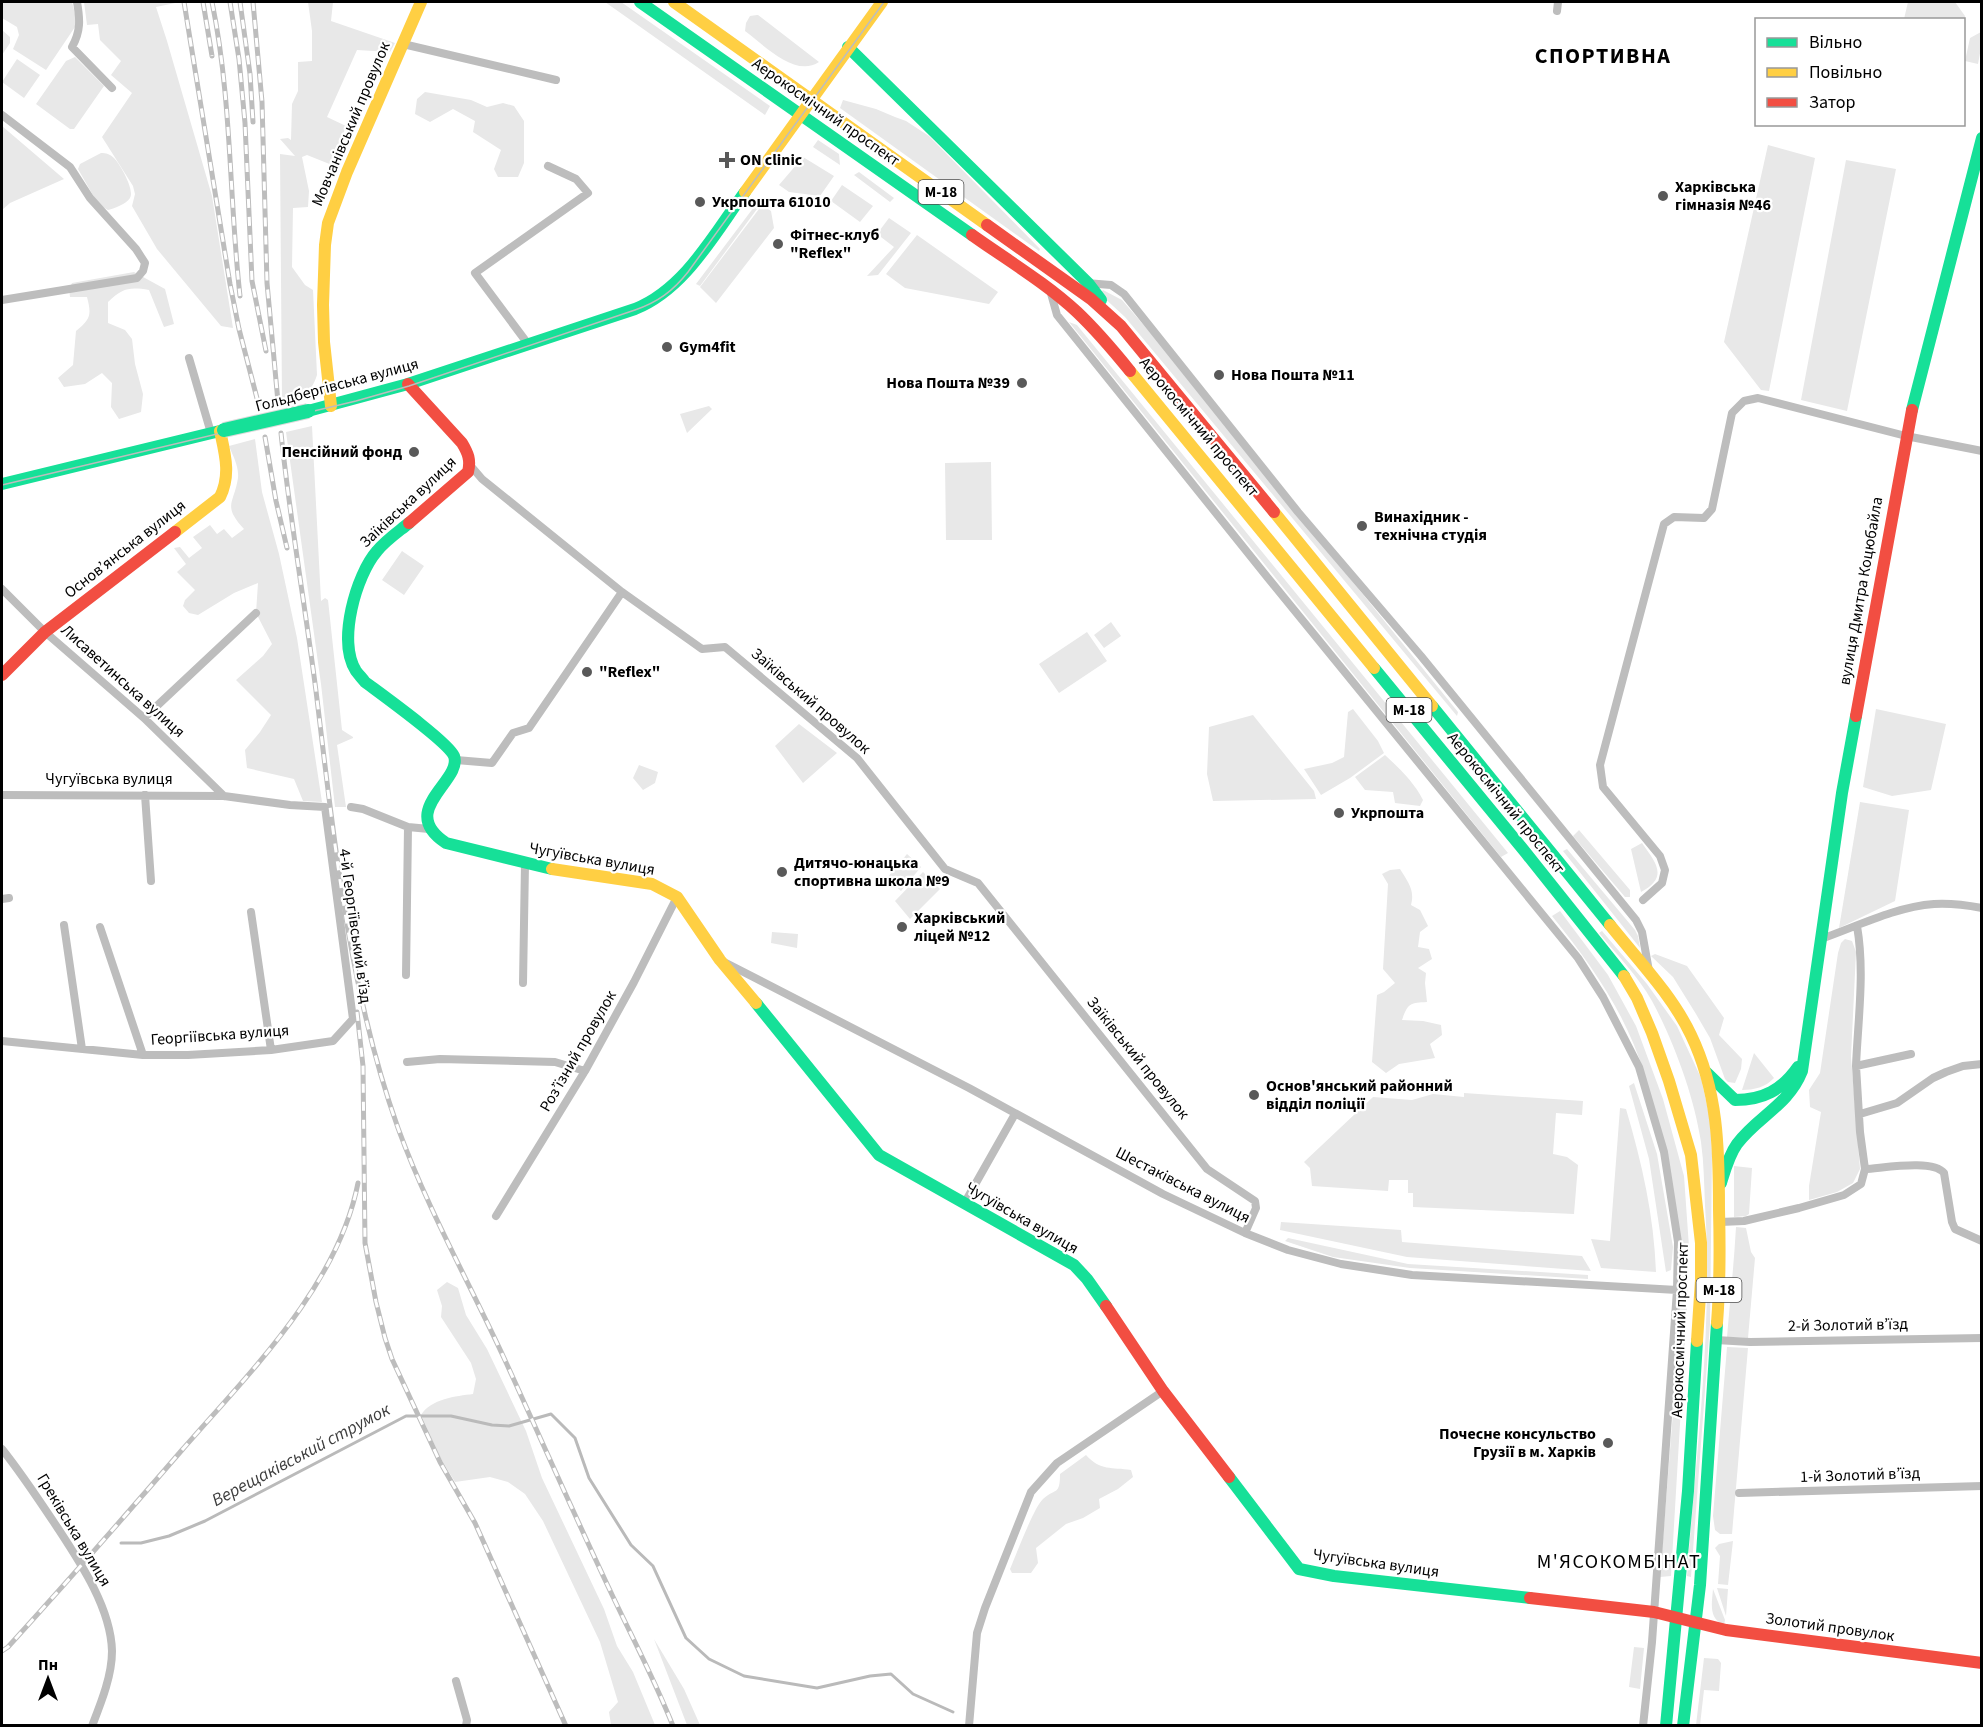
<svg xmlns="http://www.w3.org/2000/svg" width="1983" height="1727" font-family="'Source Sans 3',sans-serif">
<rect width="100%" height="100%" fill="#fff"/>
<path fill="#e8e8e8" d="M2,2H72L77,22L75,27L46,70L13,49L19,35L17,27L2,18Z
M84,2H180L156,7L167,41L212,196L233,328L221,326L157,249L132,206L135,194L133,186L102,137L132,93L111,75L121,61L100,40L98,24L87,25Z
M308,2H333L331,21L395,43L390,52L357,50L327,117L346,126L332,165L307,155L302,157L309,191L308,207L293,208L292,267L305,285L313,290L317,375C310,396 302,396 282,401L280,154L295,156L280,139L288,138L291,140L292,104L298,91V62L312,61V31Z
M605,2H621L770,106L765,115Z
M1908,2H1955L1965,16L1964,24V20L1904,19Z
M757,15H758L819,62C795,78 764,45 745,31L746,23L750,16Z
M2,30L10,37V43L2,55Z
M1981,32V48L1978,64L1965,61L1970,38Z
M75,57L104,86L74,129H70L36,104L66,61Z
M17,59L40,75L24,98L2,82Z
M425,92L471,100L487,107L503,103L514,106L524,121V163L518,177H498L494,169L501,150L473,132L475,121L453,109L430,122L415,114L417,99Z
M843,100L876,109L895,117L906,121L929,136L1040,249L1039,251L840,108Z
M2,126L64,179L10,203L2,210Z
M818,140L839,154L840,165L813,147Z
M1768,145L1815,158L1769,391L1761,390L1724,342Z
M101,153C106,153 110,154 114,158C120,164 135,190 130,198C126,204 115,208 108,210L98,204L78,169L80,164Z
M803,157L834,176L820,196L789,192L779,185Z
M1846,160L1896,169L1847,411L1801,400Z
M859,172L894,198L890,202L854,175Z
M842,185L873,206L860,222L831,201Z
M757,203L760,205L700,286L696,284Z
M762,205L771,211L774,228L716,303L700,287Z
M889,218L911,233L878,275L867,276L894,247L877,234Z
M917,235L998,292L989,304L905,288L886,274Z
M134,272L165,289L174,324L164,327L149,290C129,287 123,288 108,302V323L125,330L132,339L135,364L143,394L141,412L119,419L111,407L112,383L102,373L85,384L64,387L58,378L73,365L76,331C90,319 92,316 87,297H70L69,289L72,283Z
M1103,290L1122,300L1167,352L1458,712L1457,716L1125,317L1100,294Z
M1069,322L1077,325L1508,853L1501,857Z
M709,406L712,409L687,433L680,414Z
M312,426L321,601L325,598L328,600L342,730L353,737V738L337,745L346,807H335L321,684L286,432Z
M255,439L262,492L279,554L297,638L322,802L303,801L294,779L247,768L245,750L260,732L271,715L236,680L263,656L272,644L256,613L258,583L234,593L198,615L189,613L183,606L185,600L195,590L177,572L186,564L174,548L180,547L189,558L202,548L193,537L210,525L217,534L224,529L232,538L244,529C222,505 234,504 238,478C239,466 233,456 229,446Z
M991,462L992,540H946L945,463Z
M402,551L424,566L404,595L382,580Z
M1111,622L1121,636L1104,648L1094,635Z
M1087,632L1107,661L1059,693L1039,664Z
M1353,709L1378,741L1384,753L1350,778L1321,795L1304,769L1332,763L1344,757L1348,712Z
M1876,709L1946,724L1931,790L1892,796L1863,787Z
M1253,715L1314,791L1316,799L1213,801L1207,774L1209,727Z
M799,724L837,753L803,783L775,746Z
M1385,755C1399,768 1414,782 1423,800L1420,806L1395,803L1393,792L1365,790L1355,777Z
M639,765L658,772L655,783L643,790L633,778Z
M1860,802L1909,810L1895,901L1839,928Z
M1579,830L1630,890V897H1625L1573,836Z
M1642,843C1656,863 1669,877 1641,892L1631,849Z
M1567,849L1635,930L1638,936L1640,948L1563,851Z
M907,854L921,867L901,891L887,878Z
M1400,869C1408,882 1415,890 1411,905L1420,910L1428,926L1420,932L1418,947L1429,949L1432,959L1418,968L1426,973L1425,983L1427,1002C1410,1003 1408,1003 1402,1020L1423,1021L1441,1025L1442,1035L1430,1044L1435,1058L1399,1064L1386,1073L1372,1062L1377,995L1384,992L1395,983L1383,969L1388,884L1382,874L1390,870Z
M923,872L940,889L910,919L895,901Z
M1560,911L1608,975L1636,1026L1663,1099L1684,1176L1689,1247L1687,1306L1671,1576L1660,1577L1675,1387L1681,1241L1645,1075C1625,1012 1593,967 1552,916Z
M1602,931L1647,984L1677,1026L1701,1078L1710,1119L1712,1154L1710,1324L1691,1577L1687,1576C1696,1452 1713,1330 1705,1205C1704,1184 1704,1163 1701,1142C1694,1096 1674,1042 1652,1001C1638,976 1617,955 1599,933Z
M772,932L798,934L797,948L771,943Z
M1845,939L1852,941L1856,952L1851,1057L1860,1169L1853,1183L1837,1192L1809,1200V1186L1821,1112L1810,1107L1809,1090L1820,1073L1838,953L1841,943Z
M1655,954L1687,966L1724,1018L1719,1035L1742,1059L1741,1069L1735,1083L1728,1082L1725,1079L1710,1038L1696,1014L1673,977L1651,956Z
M1754,1053L1774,1078C1766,1087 1754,1090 1742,1090Z
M1634,1083L1657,1154L1673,1247L1671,1270L1666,1272L1649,1159L1629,1086Z
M1464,1093L1583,1101L1582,1115L1556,1113L1553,1154L1567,1157L1578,1165L1574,1214L1413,1207V1193H1408V1180H1389L1388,1191L1312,1186L1310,1168L1304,1162L1373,1097L1412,1100L1433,1094L1464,1097Z
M1620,1108L1626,1109C1642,1163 1654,1216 1656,1272L1601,1268L1591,1239L1610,1241Z
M1734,1166L1752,1168L1749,1214L1746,1216L1734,1217Z
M1281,1222L1401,1230L1402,1242L1582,1256L1591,1271L1407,1257L1280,1230Z
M1736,1227L1746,1228L1751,1252L1755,1258L1748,1338L1727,1337C1730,1300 1734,1264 1736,1227Z
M1288,1238L1408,1264L1588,1275V1279L1410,1268L1333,1257L1285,1241Z
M447,1282L458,1288L466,1315L487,1349L526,1431L542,1478L604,1609L617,1646L633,1672L655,1725H611L609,1712L618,1702L600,1642L543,1521L525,1494L508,1482L490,1477L455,1482L441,1459L421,1415C431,1399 456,1396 473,1394L476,1379L471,1363L441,1317L442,1306L437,1290Z
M1727,1347L1748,1348L1732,1534H1720L1715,1530L1713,1516Z
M1086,1455C1100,1471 1112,1467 1131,1470L1133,1477L1118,1489L1099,1499L1100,1508L1083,1518L1066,1524L1036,1548L1038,1563L1031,1573H1012L1010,1569C1016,1555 1034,1507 1043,1499C1055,1488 1060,1496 1060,1474Z
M1733,1541L1728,1585L1718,1584L1720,1556L1715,1548L1719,1544Z
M1717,1588L1728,1589L1726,1616Z
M1713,1589L1725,1620L1724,1625C1708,1618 1712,1603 1713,1589Z
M654,1639L684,1689L700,1725H687Z
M1634,1647L1644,1648L1640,1689L1629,1687Z
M1704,1658L1718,1659L1721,1663L1719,1691L1704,1690L1700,1725H1696Z"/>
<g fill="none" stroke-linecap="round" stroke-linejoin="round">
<path stroke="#bababa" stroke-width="3" d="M121,1543H141L169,1536L205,1521L406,1416H451L492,1425L509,1426L551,1414L575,1438L589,1478L631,1545L653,1566L686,1638L709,1659L744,1676L817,1688L870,1676L891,1674L913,1694L953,1712"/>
<path stroke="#bdbdbd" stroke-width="8" d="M77,2C80,19 81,31 72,47L112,88
M1557,11L1558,2
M403,44L556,80
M2,115L70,167L90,198L136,249L145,263L143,271L137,278L2,300
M1086,283L1111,285L1124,294L1298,512L1421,656L1636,920L1642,932L1649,971
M1050,290L1057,315L1268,578L1578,958L1603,997L1639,1067L1664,1152L1678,1242L1677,1290L1652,1642L1643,1726
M528,344L475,273L588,193L576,179L548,166
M189,358L211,433
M470,465L482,479L622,592L702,649L725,647L857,758L945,869L978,883L1207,1169L1255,1201L1256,1208L1245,1233
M2,589L45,632L144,718L224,796
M144,718L256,613
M456,760L492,763L513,733L529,728L622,592
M2,795L224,796L290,805L325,807L353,1019L333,1041L271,1050L188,1055H143L2,1041
M145,795L151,881
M351,807L363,809L408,827L429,829
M2,899L9,898
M1643,900L1662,883L1665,870L1660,856L1603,787L1600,765L1664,524L1674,517L1704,518L1712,509L1732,413L1744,401L1758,398L1906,436L1982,451
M251,912L271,1050
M64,925L82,1049
M100,927L143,1055
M1821,939C1858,926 1895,907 1934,904C1950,903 1966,905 1982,908
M724,962L969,1088L1163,1194L1245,1233L1288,1250L1341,1264L1412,1275L1677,1290
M406,975L408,827
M523,983L525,864
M407,1062L440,1059L555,1062L585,1071
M1856,1066C1858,1019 1865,972 1857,926
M1860,1114L1897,1103L1933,1078L1946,1072L1963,1066L1982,1064
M1865,1169C1884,1168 1933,1159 1944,1173L1952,1222L1955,1229L1982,1241
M964,1204L1015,1114
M496,1216L585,1071L634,982L677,897
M1720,1222L1744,1221L1799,1208L1844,1195L1861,1184L1865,1169L1860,1132L1856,1066L1911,1054
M1716,1340L1750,1342L1982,1338
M2,1449C22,1474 39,1500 57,1527C80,1562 111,1608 112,1651C112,1676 101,1703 92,1726
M1739,1493L1982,1486
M456,1681L467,1720L466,1726
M969,1726L977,1633L985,1608L1031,1492L1057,1463L1163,1391"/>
<path stroke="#16e098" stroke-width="12" d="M640,2L972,235
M848,47L1088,283L1101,300
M1912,410L1982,138
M308,411L408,384L635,309C685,289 714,234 745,192
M2,484L224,430
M409,523C398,532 386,540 377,551C356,575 337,642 356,671C359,675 362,678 365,682C381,694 448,742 454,756C463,781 396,810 446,843L552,869
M1374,668L1526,853L1624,976
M1432,706L1610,925
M756,1003L879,1155L1074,1265L1087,1279L1106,1306
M1706,1072L1735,1100C1763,1100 1782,1090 1798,1067
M1721,1183C1725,1170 1729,1155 1737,1144C1758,1116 1788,1106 1802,1071L1842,793L1856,716
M1229,1477L1299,1569L1334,1576L1530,1598
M1666,1726L1688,1491L1697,1341
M1683,1726L1700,1585L1717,1323"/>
<path stroke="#ffcf43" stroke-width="12" d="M674,2L987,225
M745,192L882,2
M1130,371L1374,668
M331,406L324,342L323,305L325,245L328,223L347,172L421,2
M1274,512L1432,706
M175,532L220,497C231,475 225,454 220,431
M552,869L652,884L677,897L720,960L756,1003
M1610,925C1638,960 1672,995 1691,1035C1718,1091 1719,1148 1719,1209C1720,1247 1720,1285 1717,1323
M1624,976L1637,998L1652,1033L1669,1081L1691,1155L1701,1243V1280L1697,1341"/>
<path stroke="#f24e42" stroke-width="12" d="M987,225L1091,299L1121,326L1274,512
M972,235C1007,260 1046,283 1077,312C1096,330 1113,350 1130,371
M408,384L462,443C468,453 471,460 468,472L409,523
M2,675L45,632L175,532
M1856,716L1912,410
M1106,1306L1163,1391L1229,1477
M1530,1598L1654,1612L1726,1630L1982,1663"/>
<path stroke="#bdbdbd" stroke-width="1.5" d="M2,485L356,401L409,386L635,310C658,302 673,291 688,272L884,2"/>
<defs>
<path id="rail" d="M184,2L230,284L239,329L259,406
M203,2L212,56
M212,2C232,99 229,198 240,296
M230,2L239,59L245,123L252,281L266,351
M240,2L250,74L253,122
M253,2L262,102L267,283L278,402
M281,433C290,520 305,605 316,691C334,838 348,988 398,1128C427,1208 469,1282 504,1358C541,1439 577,1521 615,1601C635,1643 656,1683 673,1726
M265,437L276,501L287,548
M357,1012L363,1066L365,1243L376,1302L385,1338L392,1359L440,1462L475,1523L566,1726
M2,1651L8,1647C67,1582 125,1516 182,1450C249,1373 338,1286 358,1183"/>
</defs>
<use href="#rail" stroke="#bdbdbd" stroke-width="5"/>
<use href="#rail" stroke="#fff" stroke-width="3" stroke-dasharray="9" stroke-linecap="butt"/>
<defs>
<path id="fast-bridge" d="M224,430L308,411"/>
</defs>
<use href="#fast-bridge" stroke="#dbdbdb" stroke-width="16" stroke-linecap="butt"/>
<use href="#fast-bridge" stroke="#16e098" stroke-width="14"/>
</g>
<g fill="#595959" stroke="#fff" stroke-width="2">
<path d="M724 151h6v6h6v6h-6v6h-6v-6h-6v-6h6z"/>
<circle cx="1663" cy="196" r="6"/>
<circle cx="700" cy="202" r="6"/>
<circle cx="778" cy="244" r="6"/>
<circle cx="667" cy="347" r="6"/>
<circle cx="1219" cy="375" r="6"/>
<circle cx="1022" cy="383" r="6"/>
<circle cx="414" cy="452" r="6"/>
<circle cx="1362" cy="526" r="6"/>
<circle cx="587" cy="672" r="6"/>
<circle cx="1339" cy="813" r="6"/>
<circle cx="782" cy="872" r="6"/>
<circle cx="902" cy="927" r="6"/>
<circle cx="1254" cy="1095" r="6"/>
<circle cx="1608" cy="1443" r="6"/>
</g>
<g text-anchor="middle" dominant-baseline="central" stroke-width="4.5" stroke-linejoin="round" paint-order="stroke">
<g fill="#fff" stroke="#4c4c4c" stroke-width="1.5">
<rect x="918.5" y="180" width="45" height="24" rx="4.5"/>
<rect x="1386.5" y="698" width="45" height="24" rx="4.5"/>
<rect x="1696.5" y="1278" width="45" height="24" rx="4.5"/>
</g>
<g font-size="15" font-weight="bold" fill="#000">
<text x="941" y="192">М-18</text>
<text x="1409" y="710">М-18</text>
<text x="1719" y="1290">М-18</text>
</g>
<g font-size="16" fill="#000" stroke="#fff">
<text transform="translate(826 112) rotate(35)">Аерокосмічний проспект</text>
<text transform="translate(351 124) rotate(-67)">Мовчанівський провулок</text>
<text transform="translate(337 385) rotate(-15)">Гольдбергівська вулиця</text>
<text transform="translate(1199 427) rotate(50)">Аерокосмічний проспект</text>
<text transform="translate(408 502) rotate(-43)">Заїківська вулиця</text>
<text transform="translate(125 549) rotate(-38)">Основ’янська вулиця</text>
<text transform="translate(1861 591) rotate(-80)">вулиця Дмитра Коцюбайла</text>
<text transform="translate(123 681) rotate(42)">Лисаветинська вулиця</text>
<text transform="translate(811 701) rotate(41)">Заїківський провулок</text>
<text x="109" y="779">Чугуївська вулиця</text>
<text transform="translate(1506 803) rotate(51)">Аерокосмічний проспект</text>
<text transform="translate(592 859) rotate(10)">Чугуївська вулиця</text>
<text transform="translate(355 926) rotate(82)">4-й Георгіївський в’їзд</text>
<text transform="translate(220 1035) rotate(-4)">Георгіївська вулиця</text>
<text transform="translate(578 1051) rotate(-60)">Роз’їзний провулок</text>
<text transform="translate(1138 1058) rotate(51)">Заїківський провулок</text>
<text transform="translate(1183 1185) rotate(27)">Шестаківська вулиця</text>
<text transform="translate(1022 1218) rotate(30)">Чугуївська вулиця</text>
<text transform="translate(1848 1325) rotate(-1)">2-й Золотий в’їзд</text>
<text transform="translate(1680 1330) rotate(-88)">Аерокосмічний проспект</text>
<text transform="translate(1860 1475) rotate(-2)">1-й Золотий в’їзд</text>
<text transform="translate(74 1530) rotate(59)">Греківська вулиця</text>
<text transform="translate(1376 1563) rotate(8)">Чугуївська вулиця</text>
<text transform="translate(1830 1627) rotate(8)">Золотий провулок</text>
</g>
<g font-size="16" font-weight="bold" fill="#000" stroke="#fff" text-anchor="start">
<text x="740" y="160">ON clinic</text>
<text x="1675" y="187">Харківська<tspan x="1675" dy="18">гімназія №46</tspan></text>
<text x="712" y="202">Укрпошта 61010</text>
<text x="790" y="235">Фітнес-клуб<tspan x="790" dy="18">"Reflex"</tspan></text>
<text x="679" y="347">Gym4fit</text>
<text x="1231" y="375">Нова Пошта №11</text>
<text x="1010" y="383" text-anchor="end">Нова Пошта №39</text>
<text x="402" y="452" text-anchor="end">Пенсійний фонд</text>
<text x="1374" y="517">Винахідник -<tspan x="1374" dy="18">технічна студія</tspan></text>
<text x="599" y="672">"Reflex"</text>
<text x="1351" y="813">Укрпошта</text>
<text x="794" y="863">Дитячо-юнацька<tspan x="794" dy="18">спортивна школа №9</tspan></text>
<text x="914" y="918">Харківський<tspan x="914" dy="18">ліцей №12</tspan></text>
<text x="1266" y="1086">Основ'янський районний<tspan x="1266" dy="18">відділ поліції</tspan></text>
<text x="1596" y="1434" text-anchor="end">Почесне консульство<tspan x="1596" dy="18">Грузії в м. Харків</tspan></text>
</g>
<g font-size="18" font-style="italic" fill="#3e3e3e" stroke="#fff">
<text transform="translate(301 1455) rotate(-28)">Верещаківський струмок</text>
</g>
<g font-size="20" letter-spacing="1.5" fill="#000" stroke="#fff">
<text x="1619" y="1562">М'ЯСОКОМБІНАТ</text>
</g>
<g font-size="22" font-weight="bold" letter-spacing="1.5" fill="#000" stroke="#fff">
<text x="1603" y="56">СПОРТИВНА</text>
</g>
</g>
<rect width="1983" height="1727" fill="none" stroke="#000000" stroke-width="6"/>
<rect x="1755" y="18" width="210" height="108" fill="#ffffff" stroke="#999999" stroke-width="1.5"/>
<rect x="1767" y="38" width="30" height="9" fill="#16e098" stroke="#999999" stroke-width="1.5"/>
<text x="1809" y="48" font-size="18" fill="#000000">Вільно</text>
<rect x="1767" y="68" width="30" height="9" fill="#ffcf43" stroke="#999999" stroke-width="1.5"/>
<text x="1809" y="78" font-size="18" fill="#000000">Повільно</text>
<rect x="1767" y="98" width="30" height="9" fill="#f24e42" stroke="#999999" stroke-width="1.5"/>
<text x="1809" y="108" font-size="18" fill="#000000">Затор</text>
<g transform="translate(48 1679)" stroke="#ffffff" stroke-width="4.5" paint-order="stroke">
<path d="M0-4.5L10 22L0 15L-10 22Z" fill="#000000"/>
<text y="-9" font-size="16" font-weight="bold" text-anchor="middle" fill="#000000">Пн</text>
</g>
</svg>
